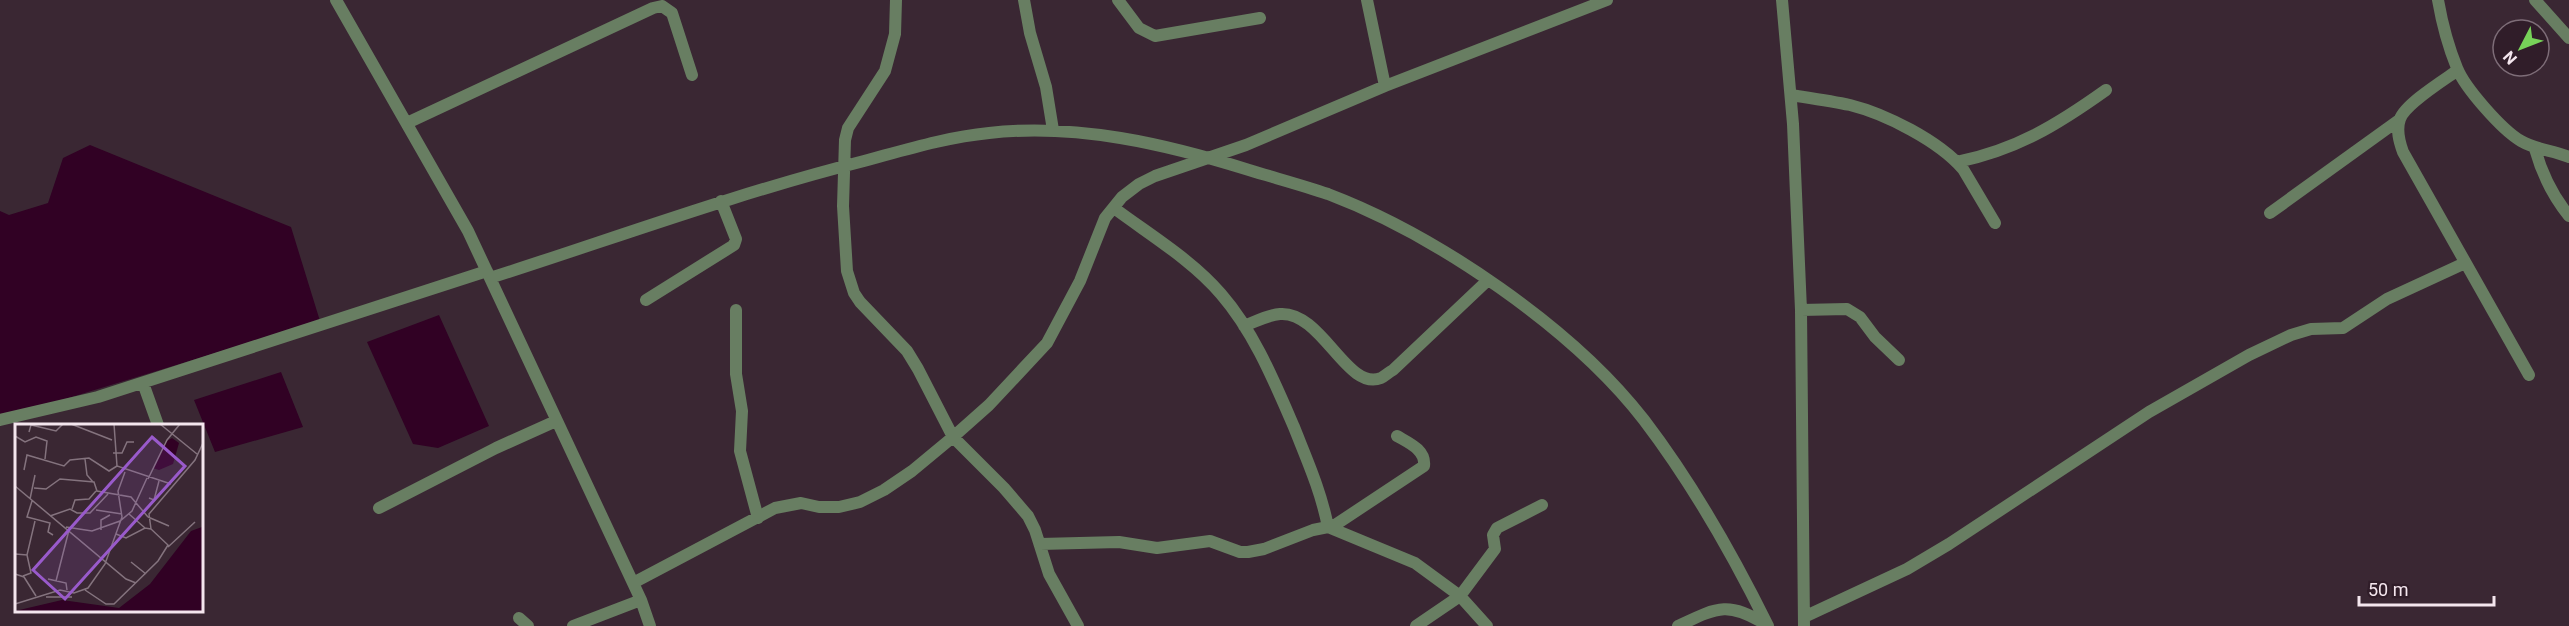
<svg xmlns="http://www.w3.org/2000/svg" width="2569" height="626" font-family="Roboto,sans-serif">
<rect width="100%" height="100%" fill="#3a2733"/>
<path fill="#310124" d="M90,145L291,227L320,321L0,419V211L9,215L48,203L63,158Z
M439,315L489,426L438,448L413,444L367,342Z
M281,372L303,427L215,452L194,400Z"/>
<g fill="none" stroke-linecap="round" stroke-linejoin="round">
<path stroke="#687e62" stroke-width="12" d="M336,0L468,231L641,600L650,626
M896,0L895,34L885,71L848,128L845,140L843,206L847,271L854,293L860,302L907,351L918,369L953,437L1004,488L1028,516L1035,530L1049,574L1078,626
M1024,0L1030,33L1046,87L1053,130
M1118,0L1139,28L1155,36L1260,18
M1367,0L1385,86
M1782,0L1793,124L1801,310L1804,626
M2438,0C2442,23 2448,46 2457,68C2465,88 2502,130 2521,141C2536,150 2553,150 2569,157
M2535,0L2569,38
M2458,70C2444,80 2405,104 2400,119C2396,130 2399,141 2403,152L2529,375
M1791,95C1810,98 1831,101 1850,105C1886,114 1939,141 1963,169L1995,223
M407,123L653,8L662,6L672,13L692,75
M2535,149C2542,174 2552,195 2569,216
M1957,162C2016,150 2057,125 2106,90
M1114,208C1150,235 1192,260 1221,294C1254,332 1274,381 1294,427C1307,460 1321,491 1328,527
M2270,213L2399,120
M490,278C615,238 737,193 864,161C905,150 947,137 989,133C1076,123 1166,144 1249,170C1275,178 1302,185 1328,194C1436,235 1573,328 1644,420C1692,483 1733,555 1768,626
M646,300L734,245L736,239L721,201
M736,310V374L742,411L740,451L758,518
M1801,310L1847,309L1860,317L1875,337L1899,360
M1244,326C1255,322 1267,315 1280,314C1322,311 1347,392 1381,378C1385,376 1389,372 1393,370L1487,281
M143,383L158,425
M0,420L98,397L487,271
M379,508L496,448L556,421
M1332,527L1424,466C1426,450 1409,443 1397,436
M1040,544L1119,542L1157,548L1210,541L1240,552H1248L1264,549L1313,530L1328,527L1415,563L1460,596L1487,626
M633,583L775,508L801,503L819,507H839L860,502L884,490L912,471L953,437L989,405L1047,343L1080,281L1105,218L1122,197L1139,184L1155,176L1246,145L1385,86L1607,0
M1804,617L1907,569L1949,544L2149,412L2249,355L2291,335L2311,329L2343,328L2387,299L2465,263
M519,618L528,626
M573,626L641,600
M1416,626L1460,596L1495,549L1493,535L1497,528L1542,505
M1678,626C1718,607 1728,601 1767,625"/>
</g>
<g transform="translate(15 424)">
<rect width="188" height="188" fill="#3a2733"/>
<path d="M157,14L164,19L158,40L144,46L138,44L150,18ZM187,103V187H0L47,176L104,184L135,160L176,107Z" fill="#310124"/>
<path fill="none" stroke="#84737e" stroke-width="1.5" d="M56,0L97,16M99,0L102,42L156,60M145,0L182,30M14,8L16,1L41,7L48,0M0,12L10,18L21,13L32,17L30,35M98,29H107L112,18H119M70,35L72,51L78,58M9,46L12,31L49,42L55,36L74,34L94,47L102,42M133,55L152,16L165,0M0,62L111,155L121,159M19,64L31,65L45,55L79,58L82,67L116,73L133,93M134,74L139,76L144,57M15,75L20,51M17,77L12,93L35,99L33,108L38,111M57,85L60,76L74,75L81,67M81,86L107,90M114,90L130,104M35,92L55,85L62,89H75L93,70M133,93L154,102M51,103L77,107L105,97L117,87L132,54M86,106V96L95,91M101,110L111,114L130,104L136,105M153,123L180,98M0,130L12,131L20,97M116,138L131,150M0,150L9,153L21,172M8,152L16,149L12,131M33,155L51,159L52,166M41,157L54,106M70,166L91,180H99L143,137L153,121L136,105L134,90L180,36L188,19M31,173H57M0,180L45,166L59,169L73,164L90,140L107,93L103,67L110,48"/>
<path fill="#995acb" fill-opacity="0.15" stroke="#995acb" stroke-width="3" d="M137,13L170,42L50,175L18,146Z"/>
<rect width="188" height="188" fill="none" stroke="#f4e6ee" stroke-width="3"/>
</g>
<g transform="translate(2521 48) rotate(228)"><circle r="28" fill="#301d29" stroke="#7e6d78" stroke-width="1.5"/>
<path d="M0-4.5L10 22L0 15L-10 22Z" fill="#77d259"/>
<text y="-9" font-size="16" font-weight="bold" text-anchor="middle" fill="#f4e6ee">N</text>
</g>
<path d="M2359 596v9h135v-9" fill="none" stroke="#f4e6ee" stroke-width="3"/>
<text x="2368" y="596" font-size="18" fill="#f4e6ee" stroke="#301d29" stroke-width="4.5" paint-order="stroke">50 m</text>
</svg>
